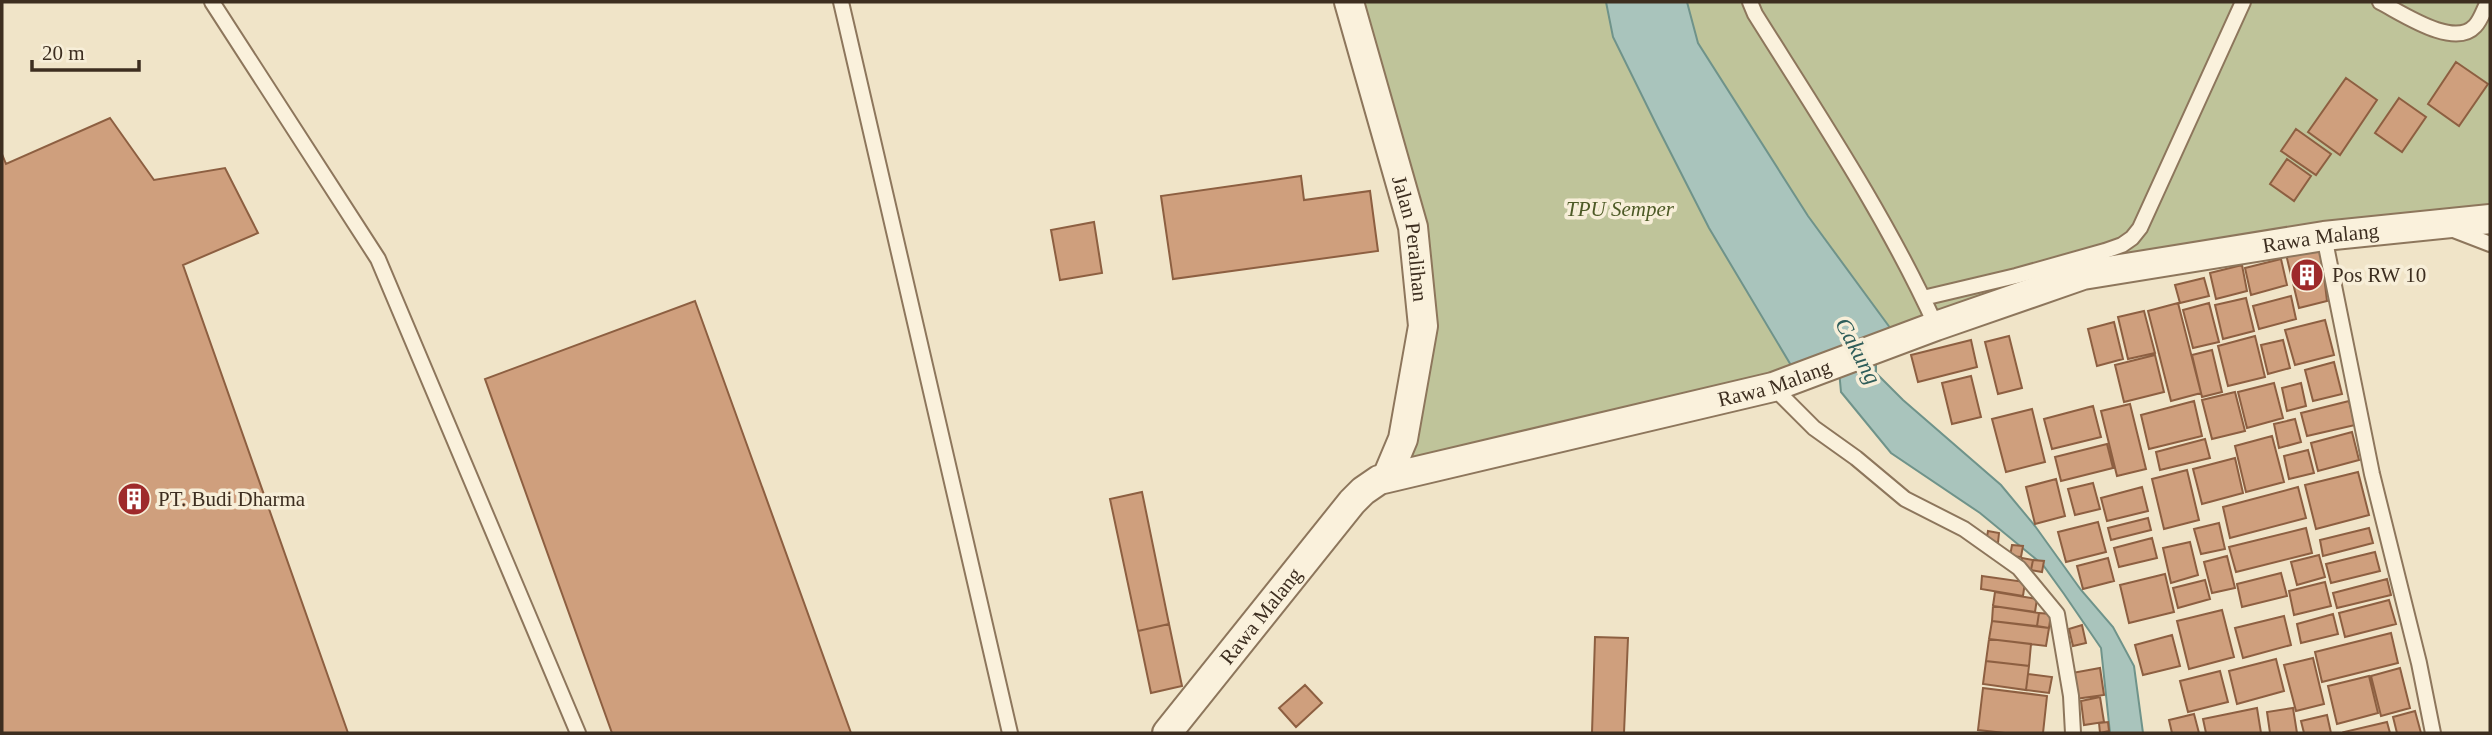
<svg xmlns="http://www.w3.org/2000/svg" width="2492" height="735" font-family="Georgia,serif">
<rect width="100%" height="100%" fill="#f0e4c8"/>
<path fill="#bfc49a" d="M1349,2H2490V219L2083,275L1899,340L1387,477L1423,326Z"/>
<path fill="#a9c4bc" stroke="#6f938a" stroke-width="2" d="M1606,2H1687L1698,43L1808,216L1899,340L1798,377L1709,228L1657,126L1613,37Z
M1876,352V373L1903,400L2001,485L2035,526L2081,590L2113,627L2134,666L2143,733H2110L2101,648L2064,594L2043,565L1980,513L1891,453L1841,392L1839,370Z"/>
<path fill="#cf9f7d" stroke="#8d5f41" stroke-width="2" d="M2456,62L2488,84L2459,126L2428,104Z
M2346,78L2377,100L2340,155L2308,132Z
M2399,98L2426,117L2402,152L2375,133Z
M110,118L154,180L225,168L258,233L183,265L348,733H2V154L6,164Z
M2296,129L2331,154L2316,175L2281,151Z
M2287,159L2311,176L2294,201L2270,184Z
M1301,176L1304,200L1370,191L1378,251L1173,279L1161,196Z
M1094,222L1102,273L1060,280L1051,230Z
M2320,242L2327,301L2299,308L2285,250Z
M2281,259L2287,285L2251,295L2245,268Z
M2242,265L2247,291L2216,299L2210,273Z
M2204,278L2209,296L2180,303L2175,285Z
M2291,296L2296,319L2259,329L2253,306Z
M2246,298L2254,331L2223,339L2215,305Z
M695,301L851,733H612L485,379Z
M2178,303L2201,393L2171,401L2148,311Z
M2209,303L2219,342L2193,348L2183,310Z
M2144,311L2155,353L2128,359L2118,317Z
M2325,320L2334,355L2295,365L2285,330Z
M2114,322L2123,359L2097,366L2088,329Z
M2009,336L2022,388L1998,394L1985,342Z
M2255,336L2265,377L2228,386L2218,346Z
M1971,340L1977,367L1918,382L1911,355Z
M2283,340L2290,368L2268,374L2261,345Z
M2212,350L2222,392L2202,397L2192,355Z
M2155,355L2164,392L2124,402L2115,365Z
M2334,362L2342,394L2313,401L2305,370Z
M1971,376L1981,417L1952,424L1942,383Z
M2274,383L2283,418L2247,428L2238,392Z
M2301,383L2306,406L2287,411L2282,388Z
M2235,392L2245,431L2212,439L2202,400Z
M2194,401L2202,436L2149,449L2141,415Z
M2349,401L2355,425L2307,436L2301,413Z
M2130,404L2146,469L2117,476L2101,411Z
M2093,406L2101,437L2052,449L2044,419Z
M2032,409L2045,462L2006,472L1992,419Z
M2295,419L2301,442L2279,448L2274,424Z
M2352,432L2359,460L2318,471L2311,443Z
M2272,436L2284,482L2246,492L2235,446Z
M2205,439L2210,458L2160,470L2156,452Z
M2107,444L2113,468L2061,481L2055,457Z
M2308,450L2314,473L2289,479L2284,456Z
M2235,458L2243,493L2202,504L2193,469Z
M2187,470L2199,520L2164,529L2152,479Z
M2358,472L2369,515L2316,529L2305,485Z
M2056,479L2065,516L2035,524L2026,487Z
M2093,483L2100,509L2075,515L2068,489Z
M2142,487L2148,511L2107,521L2101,498Z
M2298,487L2306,518L2230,538L2223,507Z
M1142,492L1169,624L1138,631L1110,499Z
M2148,518L2151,530L2111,540L2108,528Z
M2098,522L2106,552L2066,562L2058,532Z
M2219,523L2225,549L2201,554L2194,529Z
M2306,528L2312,553L2236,572L2229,547Z
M2369,528L2373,543L2323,556L2320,540Z
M1988,531L1999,533L1998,543L1986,542Z
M2152,538L2157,558L2119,567L2114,548Z
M2190,542L2198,575L2171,583L2163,548Z
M2012,545L2023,546L2021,557L2010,556Z
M2375,552L2380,571L2331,583L2326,564Z
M2319,555L2325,577L2297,585L2291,562Z
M2227,556L2235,588L2212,593L2204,562Z
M2022,558L2033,560L2031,570L2020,569Z
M2108,558L2114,581L2083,589L2077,566Z
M2033,560L2044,561L2042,572L2031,570Z
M2281,573L2287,596L2242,607L2237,584Z
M2165,574L2174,612L2129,623L2120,585Z
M1982,576L2025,582L2023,596L1981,589Z
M2387,579L2391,595L2337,608L2333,593Z
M2205,580L2210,599L2178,608L2173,588Z
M2325,582L2331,606L2294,615L2289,591Z
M1995,592L2037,599L2035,612L1993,606Z
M2389,600L2396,624L2345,637L2339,613Z
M1993,606L2039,613L2037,626L1992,621Z
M2222,610L2234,657L2189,669L2177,621Z
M2039,613L2051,614L2049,628L2037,626Z
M2333,614L2338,634L2301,643L2297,624Z
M2284,616L2291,645L2243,658L2235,628Z
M1992,621L2049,628L2046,646L1989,639Z
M1169,624L1182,686L1151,693L1138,631Z
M2082,625L2086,643L2073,646L2069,629Z
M2391,633L2398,663L2322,682L2315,652Z
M2172,635L2180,666L2143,675L2135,645Z
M1595,637L1628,638L1624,733H1592Z
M1989,639L2031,644L2029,666L1986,661Z
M2313,658L2324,704L2296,711L2284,665Z
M2276,659L2284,691L2237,704L2229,671Z
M1986,661L2029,666L2026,690L1983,684Z
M2100,668L2104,695L2075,699L2072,673Z
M2400,668L2410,708L2381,716L2371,676Z
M2220,671L2228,702L2188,712L2180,681Z
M2028,674L2052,677L2049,693L2026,690Z
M2369,676L2378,713L2337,724L2328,686Z
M1305,685L1322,703L1296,727L1279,708Z
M1983,688L2047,696L2043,733H2005L1978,730Z
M2100,697L2104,722L2084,725L2081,701Z
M2257,708L2261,733H2206L2203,719Z
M2293,708L2297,733H2270L2267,712Z
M2415,711L2421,733H2397L2393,717Z
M2194,714L2199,733H2172L2169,720Z
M2327,715L2331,733H2304L2301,721Z
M2108,722L2109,731L2100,733L2099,723Z
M2387,722L2390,733H2345L2344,732Z"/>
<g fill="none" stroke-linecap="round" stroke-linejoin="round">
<defs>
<path id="lane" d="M212,2L378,259L578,733
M841,2L1010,733
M1750,2L1755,14C1819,116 1886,216 1936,326
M2380,2C2402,13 2454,49 2475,26C2481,20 2484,9 2488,2
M2451,229L2490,244
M2324,236L2372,474L2419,663L2433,733
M1923,298L2016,276L2105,251L2122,245L2132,238L2140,228L2243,2
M1773,387L1814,428L1856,458L1905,499L1964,529L2019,568L2057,614L2071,696L2073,733"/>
<g id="street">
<path id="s1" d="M1349,2L1413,227L1423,326L1403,439L1387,477"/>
<path id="s2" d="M1167,733L1352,502L1363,491L1379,480L1773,387L1936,326L2083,275L2324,236L2490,219"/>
</g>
</defs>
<use href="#lane" stroke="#8d765c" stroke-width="18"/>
<use href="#street" stroke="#8d765c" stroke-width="32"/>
<use href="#lane" stroke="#faf1dc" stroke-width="14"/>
<use href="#street" stroke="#faf1dc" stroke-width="28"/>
</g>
<defs>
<symbol id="building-disc" viewBox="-11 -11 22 22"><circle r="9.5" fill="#9e2a2b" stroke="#f7eed8"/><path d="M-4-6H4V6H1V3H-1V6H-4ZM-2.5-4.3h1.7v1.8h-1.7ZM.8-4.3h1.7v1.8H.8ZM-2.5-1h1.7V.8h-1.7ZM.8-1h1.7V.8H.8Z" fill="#fff"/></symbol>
</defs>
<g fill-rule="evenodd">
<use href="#building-disc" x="2288" y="256" width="38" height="38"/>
<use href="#building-disc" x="115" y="480" width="38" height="38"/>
</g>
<g text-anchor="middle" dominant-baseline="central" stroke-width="7" stroke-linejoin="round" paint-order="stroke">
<g font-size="21" font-style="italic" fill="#4d5a26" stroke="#f7eed8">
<text x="1620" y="209">TPU Semper</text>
</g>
<g font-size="21" fill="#3d2e20" stroke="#f7eed8">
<text stroke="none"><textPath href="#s2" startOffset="1306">Rawa Malang</textPath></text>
<text stroke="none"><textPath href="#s1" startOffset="245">Jalan Peralihan</textPath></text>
<text stroke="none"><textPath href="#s2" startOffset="738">Rawa Malang</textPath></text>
<text stroke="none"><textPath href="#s2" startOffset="150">Rawa Malang</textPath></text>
</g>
<g font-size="21" fill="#3d2e20" stroke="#f7eed8" text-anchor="start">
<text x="2332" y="275">Pos RW 10</text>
<text x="158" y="499">PT. Budi Dharma</text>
</g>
<g font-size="23" font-style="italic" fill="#2f5d5a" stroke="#f7eed8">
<text transform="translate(1858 351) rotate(62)">Cakung</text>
</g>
</g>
<rect width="2492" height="735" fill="none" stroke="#3d2e20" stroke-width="7"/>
<path d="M32 60v10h107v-10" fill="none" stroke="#3d2e20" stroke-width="3.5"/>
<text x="42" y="60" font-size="21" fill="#3d2e20" stroke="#f7eed8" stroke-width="5" paint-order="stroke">20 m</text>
</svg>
